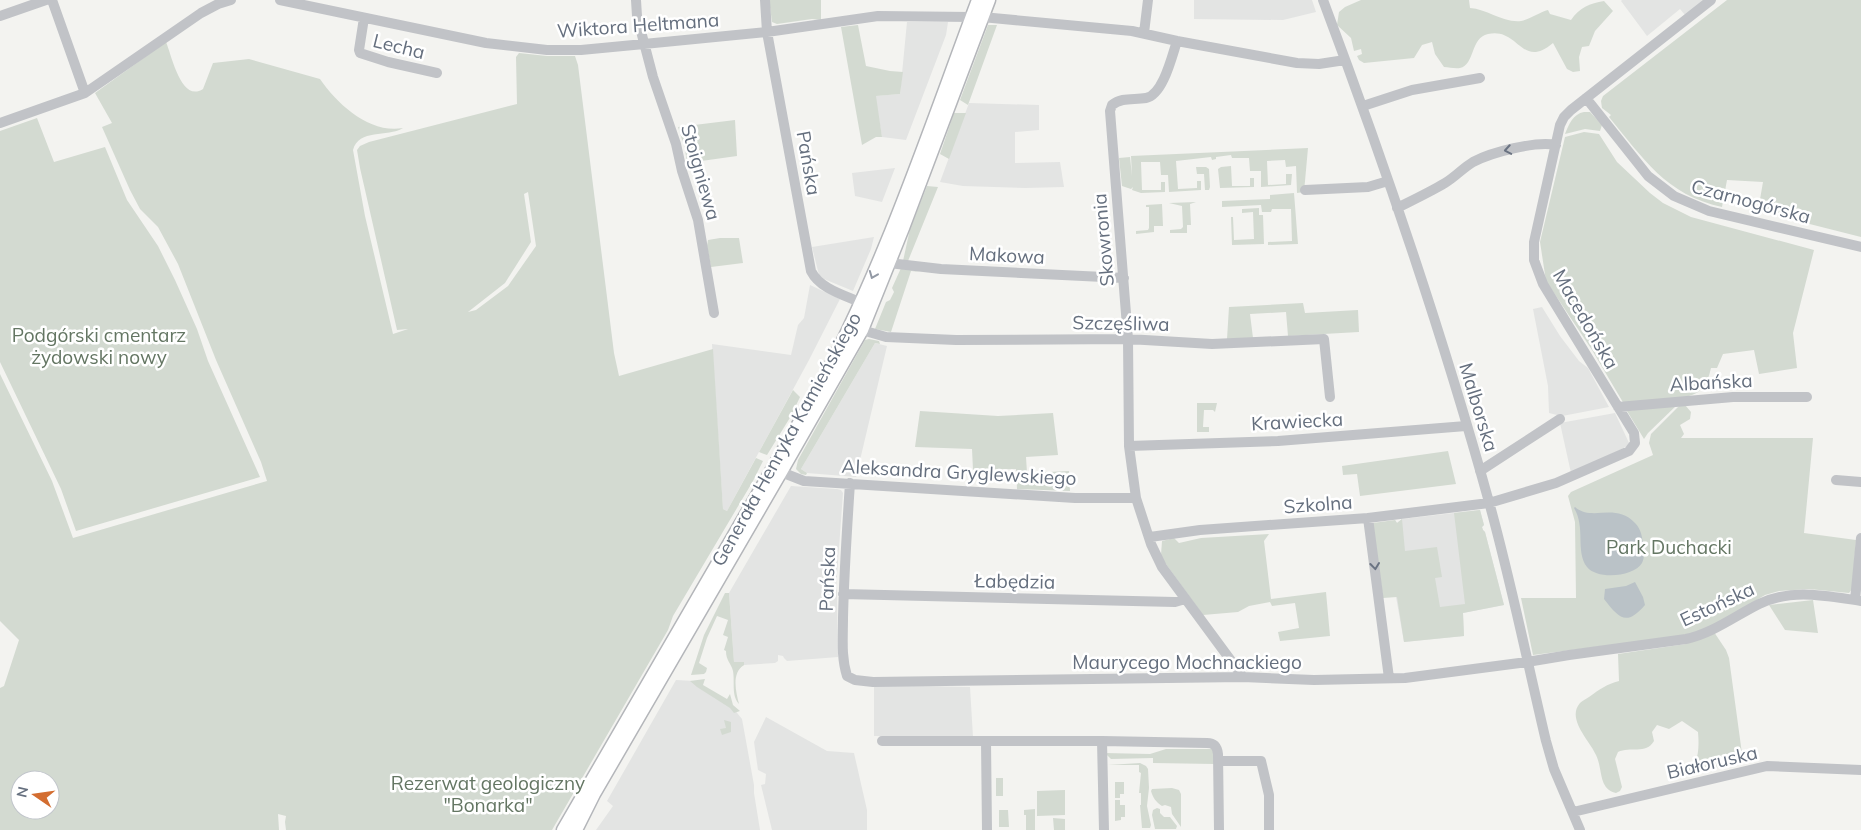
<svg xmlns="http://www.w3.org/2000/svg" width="1861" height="830" font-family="Mulish,sans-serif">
<rect width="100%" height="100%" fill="#f3f3f0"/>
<path fill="#e3e4e3" d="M1194,0H1312L1316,12L1283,20L1194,19Z
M1622,0H1704L1685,15L1680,9L1647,36L1621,1Z
M907,22H948L946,35L906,140L882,137L875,96L900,94Z
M969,103L1039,105V130L1015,132V163L1060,162L1064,187L1025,188L963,186L940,182Z
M895,168L882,202L855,196L852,173Z
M874,237L871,249L853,291L824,279L819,275L812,247Z
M810,285L840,299L809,360L727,511L723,509L712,344L791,355L798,325L804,318Z
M1542,307L1560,336L1579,361L1588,368L1609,407L1557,417V415L1549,413L1548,386L1533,309Z
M875,343L887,346L856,477L807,473L801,469Z
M1615,413L1630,445L1571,473L1560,423Z
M791,486L837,489L841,490L843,493L836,589L837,590L838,657L787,661L784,658L783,656L778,655V661L775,663L744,665L737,670L736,674L734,662L729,593Z
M1480,510L1484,525L1482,527L1483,530L1485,532L1504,605L1463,613L1464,636L1404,642L1396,597L1395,520L1397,523L1402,519Z
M676,680L694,681L729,703L742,719L754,785V793L760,830H596L613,806L607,801Z
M874,685L970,687L973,737L874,736Z
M766,717L827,751L854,753L867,810V830H772L761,785L765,784L766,774L758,770L754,742Z"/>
<path fill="#d3dad1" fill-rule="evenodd" d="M769,0H821V20L812,19L777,24L772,22Z
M1361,0H1469L1470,8C1487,9 1503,23 1521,21C1528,20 1540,12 1548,10L1550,14L1571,20C1579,8 1590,3 1604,1L1613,11L1595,31L1589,46L1582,47L1579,57L1580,71L1573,72L1567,69L1553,43C1521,70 1519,27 1488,34C1470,38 1475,65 1460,68C1455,69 1449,67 1444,67L1435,54L1432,42L1422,45L1414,58L1364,63L1359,60L1357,56L1362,54L1361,49L1354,51L1351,38L1337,25L1339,12L1345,7Z
M1727,0H1861V237L1758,211L1763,182L1727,180L1722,207C1666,195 1643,158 1609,117L1611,115L1602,108L1601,101L1603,96Z
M858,25L866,66L890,71L903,72L900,94L876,96L882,137H876L862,145L841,27Z
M988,25H997L968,105L960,100Z
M166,42C172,56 181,103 203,89L213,63L249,59L320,79C338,105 370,134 403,128C387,138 359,128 353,150L365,216L393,334L408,329L397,330L360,168L357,150L360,146L369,142L517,104L516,57L519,53L547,56H575L578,65L614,353L619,376L713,349L723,509L727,511L756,458L763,461L753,481L673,616L668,630L552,830H286L285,822L286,816L278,814L279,830H0V688L4,686L19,640L0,621V374L52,481L73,538L267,481L261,462L216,360L178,264L158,227L140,209L130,190L102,127L112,123L95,93ZM528,192L536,246L508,286L476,310L468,312L505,283L531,242L524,194ZM20,780H50V810H20Z
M1584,112H1590L1602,125L1600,131L1585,129L1565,134C1569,124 1573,114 1584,112Z
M954,113H966L949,159L940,154Z
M37,118L54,162L105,147L127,200L158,246L175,280L197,329L208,361L260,477L76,531L61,489L0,362V131Z
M735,120L737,156L687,163L685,149L678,127Z
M1584,132L1599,134L1617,162L1650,193L1663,203L1691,217L1814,250L1793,333L1797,368L1759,374L1754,350L1723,354L1717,368H1711C1709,377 1706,386 1698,392C1686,401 1640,402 1624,404L1592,350L1546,281L1540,242L1565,137Z
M1308,148L1304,192L1297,193L1296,166L1286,167L1285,160L1267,161L1268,185L1286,184V174H1292L1291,185L1261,187V171H1250L1249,158H1232L1231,155L1216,157V159L1212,160L1211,157L1176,161L1178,189L1197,188V181H1201V190L1169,192L1168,175H1161L1160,162H1141L1142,190H1161V182H1165V192L1141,193L1132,190L1133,187L1131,189L1122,186L1119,158L1130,157L1132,176L1131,156Z
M1231,166L1232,186H1250V178H1254V187L1220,188L1218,169L1221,167Z
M1196,167H1206L1209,169L1210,187L1209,190H1205L1204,174H1197Z
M927,186L938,187L908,261H903L910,229Z
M1294,193L1298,244L1268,245V242L1292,241L1291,209H1272L1271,212H1262L1261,205L1222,207V201L1270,199V195Z
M1196,202L1190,204L1191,225H1187V233H1170V230L1181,229L1183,227L1182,206L1169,203Z
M1162,204L1163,226H1154V232L1136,234V231L1148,230L1149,228V207H1146V205Z
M1259,208V215H1263L1264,244L1232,245L1231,217H1233L1234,240L1254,239L1253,212L1242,213V209Z
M720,238H739L743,263L711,267L707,246L708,240Z
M901,268L920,272L911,271L891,332L875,329L886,302L890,300L894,292L892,288Z
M1303,303L1305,313L1358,310L1359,332L1288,336L1286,312L1250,314L1253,338L1227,339L1229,307Z
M869,339L879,341L880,344L875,343L801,469L807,473L806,475L801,474L796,469L798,460L865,340Z
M793,390L800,397L791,416L767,455L759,452Z
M1197,403H1217L1215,412L1213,410H1204L1203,427H1209V432H1197Z
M1678,404L1648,433L1644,439L1627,411Z
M1685,405L1691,412L1690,419L1680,425L1684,434L1681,438H1813L1804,533L1856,540L1852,589L1849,593L1809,589L1779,591L1765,595L1720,622L1696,634L1533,655L1521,598H1576L1575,522L1568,496L1571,492L1653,455L1649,443L1651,434L1679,406Z
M920,411L998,416L1053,413L1058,455L1026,457L1027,473L1069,471L1070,491L1017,489L1016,469L973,470L972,449L915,447Z
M1448,451L1456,484L1360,496L1357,474L1343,475L1342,466Z
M1480,510L1484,525L1482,527L1483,530L1485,532L1504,605L1463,613L1464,636L1404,642L1397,597L1383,598L1373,523L1395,520L1397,523L1402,519L1405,551L1437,547L1442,577L1435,578L1440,607L1465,604L1454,513Z
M1269,534L1264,541L1271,599L1326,592L1330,636L1280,641L1278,632L1299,628L1295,603L1272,606L1270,602L1249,606L1238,612L1203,615L1163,560L1161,555L1162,541L1174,538L1179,543L1201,538Z
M725,593H729L734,662H744V665C731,673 736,692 739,704C731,695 735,682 733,671C731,663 726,661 726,651L724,650L728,637L723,635L728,620L717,616L707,638L699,663L707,668L706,672L704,674L691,675L704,635Z
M1813,600L1818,633L1785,630L1769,605Z
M1714,632L1726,650L1729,658L1743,761C1731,763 1720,768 1708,769C1697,770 1698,776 1685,771L1684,768L1694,766C1699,755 1699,744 1698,732L1682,721L1669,729L1657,725L1652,732L1654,741C1646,755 1630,746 1618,752L1615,759L1622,787L1620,791L1616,793C1598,789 1603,769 1596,755C1590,741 1566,719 1580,703C1582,701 1586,699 1589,697C1600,689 1607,684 1619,681L1618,654L1686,644Z
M705,679L703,685L727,699L730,694L733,705L740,711L734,713L730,708L697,687L690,681Z
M724,720L731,722V732L722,735L720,729L726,728Z
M1166,749H1214V764L1153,763V758L1111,759L1105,753L1150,754Z
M1140,763L1146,766L1148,769L1149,788L1147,806L1151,825L1150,828H1142L1140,805H1141V793H1139L1141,773L1139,772V765H1108Z
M996,778H1003V796H996Z
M1115,782H1124V794H1120V798H1115Z
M1172,788L1179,790L1181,794V827L1172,814L1171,807L1165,805L1162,806C1156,802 1153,798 1151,791L1152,789Z
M1065,790V815L1037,816V791Z
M1115,800H1120V805H1125V817H1121V820L1115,821Z
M1157,808L1160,809V813L1164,817H1170L1177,826L1176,829H1155L1152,815L1153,810Z
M1035,809V830H1026V815H1024V810Z
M999,810H1008L1009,827H999Z
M1053,818L1065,819V830H1054Z"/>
<path fill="#bac2c7" d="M1575,507C1592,522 1615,502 1635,523C1641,529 1642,536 1643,544C1644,551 1645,557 1642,563C1634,577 1597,580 1587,567C1575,551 1586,528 1574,508Z
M1635,582L1643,597L1645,605C1626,627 1619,618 1604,599L1605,589L1626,586Z"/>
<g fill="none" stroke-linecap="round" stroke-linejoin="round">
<defs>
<path id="major" d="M563,830L813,399C883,271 927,136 978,0
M576,830L594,794L781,472L862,330L903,228L989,0"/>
</defs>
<use href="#major" stroke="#b4b6ba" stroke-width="15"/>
<path stroke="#c1c3c7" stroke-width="10" d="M52,0L85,93
M280,0L486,43L547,50H581L644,44L767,32L878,16L972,17
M636,0L637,16L653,77L676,144L682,171L698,220L714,313
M765,0L767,32L811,271C820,289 844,295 862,303
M1323,0C1385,165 1442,332 1489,502C1511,581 1527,661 1546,741L1554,769L1580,830
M0,16L46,0
M982,17L1132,31L1177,41L1297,63L1319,64L1345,60
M364,18L359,50L360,53L388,62L437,73
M1144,33L1148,0
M1177,41C1172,56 1163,95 1146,98C1133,100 1122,97 1112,105L1110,111L1128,339L1129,446L1136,498L1151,544L1162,567L1243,677
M1586,98L1648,176L1674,196L1709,211L1861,247
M1363,106L1412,90L1480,78
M0,123L85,93L201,13L218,4L231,0
M1305,190L1368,187L1388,181
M1397,208C1413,200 1430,192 1445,183C1455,177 1463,168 1473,162C1492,152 1535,141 1556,145
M889,263L941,269L1124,278
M862,330L886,337L956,340L1128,339L1212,344L1324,339L1330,397
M1618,407L1733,397H1807
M1129,446L1278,441L1466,426
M1480,471L1560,419
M781,472L804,481L1075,498H1136
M1836,480L1861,482
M850,483C847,528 844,573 843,618C843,638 841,657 847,676L855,680L873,682L1243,677L1314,680L1405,678L1527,662L1569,655L1686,639C1713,633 1735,616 1759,604C1792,588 1826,596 1861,601
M1368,518L1389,678
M1150,537L1200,530L1368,518L1489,503L1556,483L1629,451L1635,443L1634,433L1543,284L1534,260V242L1560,125L1564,117L1571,110L1711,0
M843,594L1175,602L1185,599
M1855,600L1861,538
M882,741H1102
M986,741L987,830
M1218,761H1261L1269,795V830
M1573,812L1767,766L1861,770
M1104,830L1102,741L1207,743C1214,743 1217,746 1218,754L1219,830"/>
<use href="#major" stroke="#fff" stroke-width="12"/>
</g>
<defs><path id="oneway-chevron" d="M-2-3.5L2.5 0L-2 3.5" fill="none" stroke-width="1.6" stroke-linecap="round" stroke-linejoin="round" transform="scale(1.25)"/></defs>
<g stroke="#6a7382">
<use href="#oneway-chevron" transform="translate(1508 150) rotate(170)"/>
<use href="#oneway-chevron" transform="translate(1375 566) rotate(83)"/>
</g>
<use stroke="#939aa5" href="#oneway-chevron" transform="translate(873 275) rotate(112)"/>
<g text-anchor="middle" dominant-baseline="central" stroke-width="5" stroke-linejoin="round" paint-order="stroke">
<g font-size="19" fill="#656f7e" stroke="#fff">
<text transform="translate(638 25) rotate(-4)">Wiktora Heltmana</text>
<text transform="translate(399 46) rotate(14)">Lecha</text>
<text transform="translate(809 163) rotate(80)">Pańska</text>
<text transform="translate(701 172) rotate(74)">Stoigniewa</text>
<text transform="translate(1751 201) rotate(15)">Czarnogórska</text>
<text transform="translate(1103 240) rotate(-95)">Skowronia</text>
<text transform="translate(1007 255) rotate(3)">Makowa</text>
<text transform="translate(1586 319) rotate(60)">Macedońska</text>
<text transform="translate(1121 323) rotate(1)">Szczęśliwa</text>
<text transform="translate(1711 382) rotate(-3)">Albańska</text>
<text transform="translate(1479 407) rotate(73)">Malborska</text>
<text transform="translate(1297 421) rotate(-3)">Krawiecka</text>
<text transform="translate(786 439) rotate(-61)">Generała Henryka Kamieńskiego</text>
<text transform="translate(959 472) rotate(3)">Aleksandra Gryglewskiego</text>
<text transform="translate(1318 504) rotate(-4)">Szkolna</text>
<text transform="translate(827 579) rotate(-88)">Pańska</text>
<text transform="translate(1015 581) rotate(1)">Łabędzia</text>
<text transform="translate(1717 604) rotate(-25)">Estońska</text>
<text x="1187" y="662">Maurycego Mochnackiego</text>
<text transform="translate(1712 762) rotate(-13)">Białoruska</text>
</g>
<g font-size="19" fill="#647663" stroke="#fff">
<text x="99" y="335">Podgórski cmentarz<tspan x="99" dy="22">żydowski nowy</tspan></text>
<text x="1669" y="547">Park Duchacki</text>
<text x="488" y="783">Rezerwat geologiczny<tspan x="488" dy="22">"Bonarka"</tspan></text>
</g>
</g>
<g transform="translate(35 795) rotate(283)"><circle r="24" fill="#ffffff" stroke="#c1c5cb"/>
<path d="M0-4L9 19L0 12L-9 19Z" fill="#d36d30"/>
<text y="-8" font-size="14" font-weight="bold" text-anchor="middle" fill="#656f7e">N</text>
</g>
</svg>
